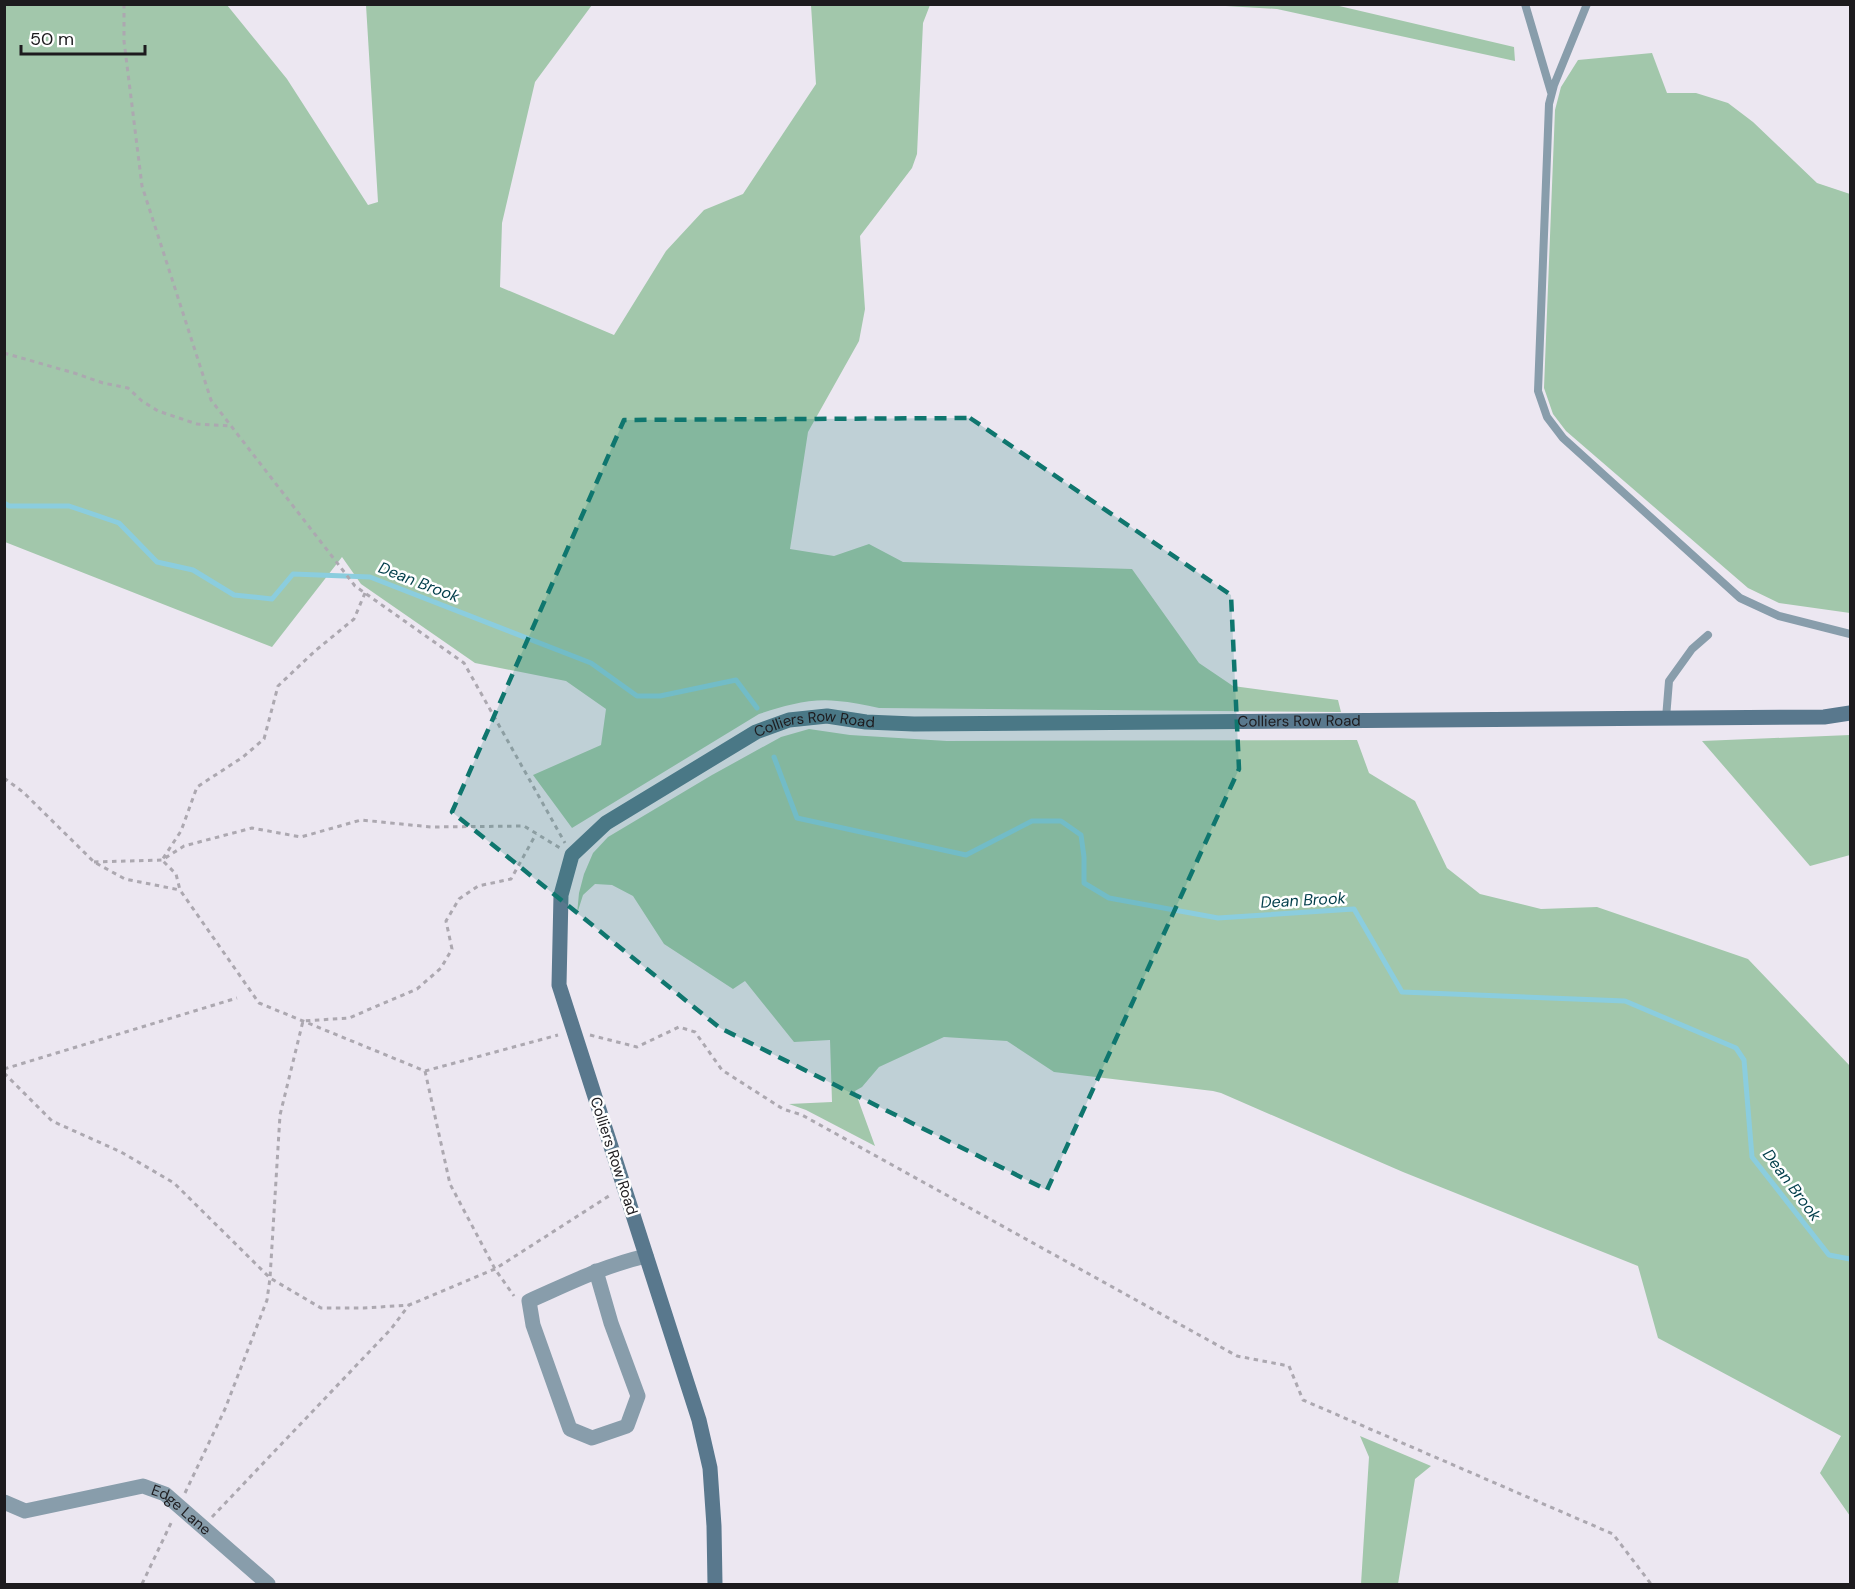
<svg xmlns="http://www.w3.org/2000/svg" width="1855" height="1589" font-family="'DM Sans',sans-serif">
<rect width="100%" height="100%" fill="#ece7f1"/>
<path fill="#a2c7ab" d="M4,5H227L287,79L368,205L378,202L366,5H592L535,82L502,223L500,287L614,335L666,251L704,210L743,194L816,84L811,5H930L923,23L917,154L912,168L860,236L865,309L859,341L808,432L790,549L834,556L869,544L903,562L1132,569L1199,663L1233,686L1338,700L1341,712L879,708C865,705 851,702 837,701C810,698 784,706 759,714L572,828L533,775L601,745L606,709L566,681L475,663L361,584L342,557L272,647L5,542Z
M1209,5H1335L1514,47L1515,61L1277,9Z
M1652,53L1667,93H1696L1728,103L1753,122L1817,183L1850,194V613L1779,603L1748,588L1566,431L1553,414L1544,388L1555,110L1561,87L1578,60Z
M809,729L850,735L947,741L1357,740L1369,773L1415,801L1447,868L1480,894L1541,909L1597,907L1748,959L1850,1066V1516L1820,1473L1841,1436L1658,1338L1638,1266L1403,1172L1221,1093L1213,1091L1054,1072L1007,1041L944,1037L879,1067L862,1087L855,1091L875,1146L806,1110L789,1104L832,1102L830,1040L794,1042L745,981L733,989L664,944L633,896L612,885L595,884L583,895L577,914L579,893L584,874L593,853L608,837L712,775L781,737Z
M1850,735V855L1810,866L1702,741Z
M1360,1436L1431,1466L1415,1479L1398,1584H1361L1369,1457Z"/>
<g fill="none" stroke-linecap="round" stroke-linejoin="round">
<path stroke="#8bcdde" stroke-width="5" d="M4,503L9,506H69L119,523L157,562L193,570L234,595L272,599L293,574L370,577L591,663L637,696H660L736,680L757,708
M774,757L797,818L966,855L1032,821H1061L1081,835L1084,857V883L1109,898L1218,918L1354,909L1402,992L1625,1001L1736,1048L1744,1060L1752,1157L1829,1255L1850,1259"/>
<path stroke="#aca8b0" stroke-width="3" stroke-dasharray="4.5 4.5" stroke-linecap="butt" d="M124,4V41L142,186L211,400L355,586L464,663L565,843
M4,353L74,373L103,383L128,388L142,401L158,411L197,424L232,426
M365,593L354,619L315,651L278,686L264,739L243,757L197,787L181,831L162,860L176,874L180,890L259,1003L425,1071L558,1035
M4,778L23,792L94,862L125,879L180,890
M94,862L162,860L184,846L252,828L301,837L361,820L431,827L524,826L560,848
M590,1035L637,1047L679,1027L695,1032L722,1070L783,1109L802,1115L1237,1356L1289,1366L1303,1400L1613,1534L1651,1584
M4,1069L237,998
M425,1071L450,1184L495,1269L514,1296
M4,1073L52,1121L121,1152L174,1183L270,1278L321,1308H364L409,1305L495,1269L612,1194
M185,1493L225,1409L267,1300L270,1278L280,1115L303,1021L349,1018L417,989L441,968L452,949L446,921L459,899L478,886L511,879L536,834
M212,1517L391,1329L409,1305
M142,1584L172,1521"/>
<path stroke="#889dab" stroke-width="8" d="M1525,4L1551,92
M1587,4L1554,85L1549,104L1538,391L1547,417L1563,438L1740,598L1779,616L1850,634
M1666,718L1669,681L1692,649L1708,635"/>
<g stroke="#889dab" stroke-width="15">
<path d="M596,1271L611,1323L638,1396L627,1426L592,1438L570,1429L533,1325L529,1301C570,1283 603,1266 646,1256"/>
<path id="s1" d="M4,1502L25,1511L143,1486L165,1494L268,1584"/>
</g>
<path stroke="#59788d" stroke-width="15" id="s2" d="M715,1584L714,1526L710,1468L699,1420L559,985L561,895L572,855L606,823L756,732L789,720L827,716L866,722L914,724L1824,717L1850,713"/>
</g>
<path fill="#0f766e" fill-opacity="0.2" stroke="#0f766e" stroke-width="4.5" stroke-dasharray="12 8" stroke-linejoin="round" d="M970,418L1231,595L1239,769L1047,1190L720,1028L452,812L624,420Z"/>
<g text-anchor="middle" dominant-baseline="central" stroke-width="5" stroke-linejoin="round" paint-order="stroke">
<g font-size="15" fill="#1d1b1e" stroke="#fff">
<text stroke="none"><textPath href="#s2" startOffset="1522">Colliers Row Road</textPath></text>
<text stroke="none"><textPath href="#s2" startOffset="1036">Colliers Row Road</textPath></text>
<text transform="translate(614 1156) rotate(72)">Colliers Row Road</text>
<text stroke="none"><textPath href="#s1" startOffset="189">Edge Lane</textPath></text>
</g>
<g font-size="16" font-style="italic" fill="#003d4a" stroke="#fff">
<text transform="translate(419 582) rotate(21)">Dean Brook</text>
<text transform="translate(1303 900) rotate(-3)">Dean Brook</text>
<text transform="translate(1792 1185) rotate(53)">Dean Brook</text>
</g>
</g>
<rect width="1855" height="1589" fill="none" stroke="#1d1b1e" stroke-width="12"/>
<path d="M21 45v9h124v-9" fill="none" stroke="#1d1b1e" stroke-width="3"/>
<text x="30" y="45" font-size="18" fill="#1d1b1e" stroke="#ffffff" stroke-width="4.5" paint-order="stroke">50 m</text>
</svg>
